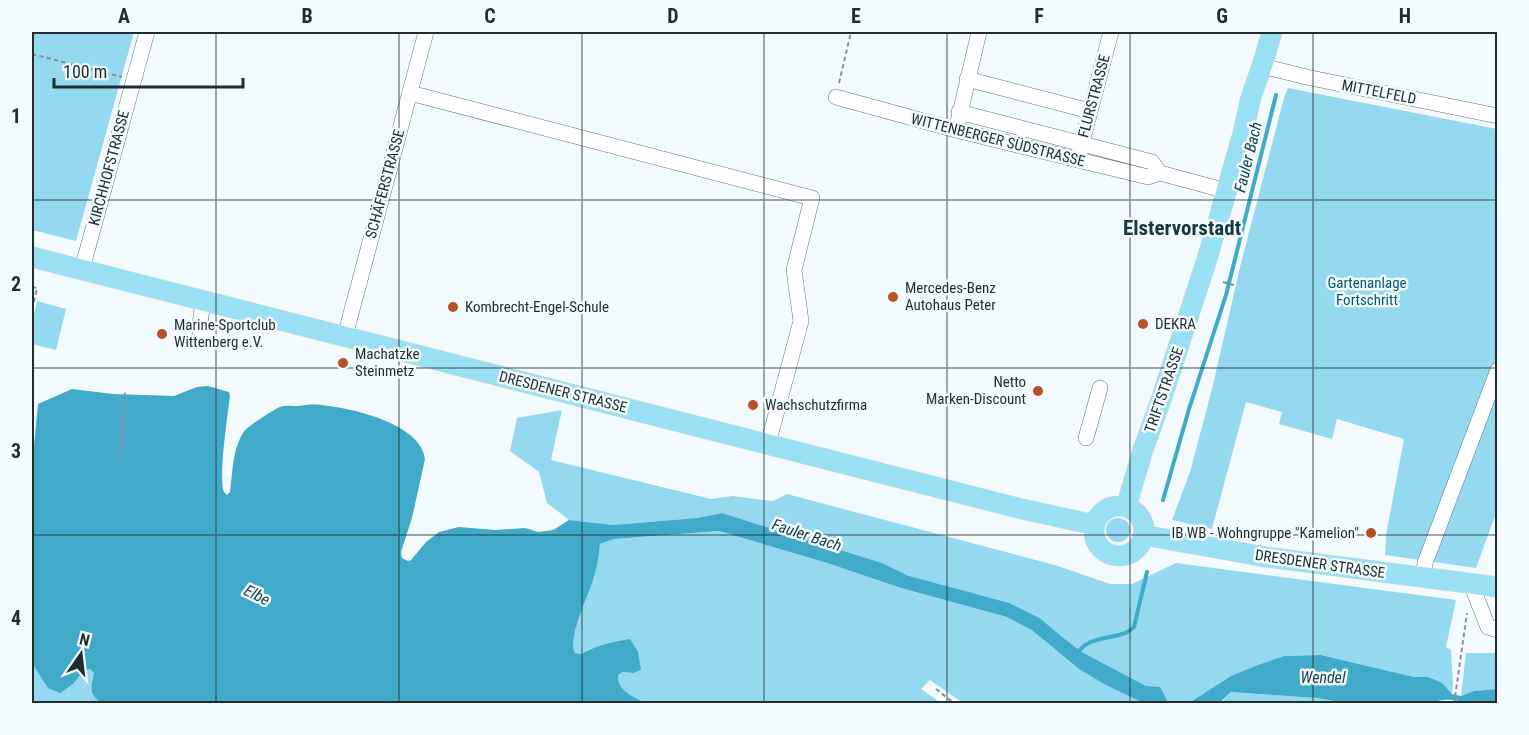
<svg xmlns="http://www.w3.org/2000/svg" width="1529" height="735" font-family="'Roboto Condensed',sans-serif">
<rect width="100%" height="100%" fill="#f3fafd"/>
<path fill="#94d9ef" d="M32,32H134L76,241L32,230Z
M1288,88L1497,129V511L1476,568L1385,555L1386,535L1404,439L1337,419L1332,439L1279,424L1282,412L1246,402L1212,529L1172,520L1190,472L1212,389L1241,263L1284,98Z
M37,301L66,309L56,350L32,344V324Z
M562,410L551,460L711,499L733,496L773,501L787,494L1058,566L1110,584H1132L1176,563L1456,600L1446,647L1451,650L1453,683L1452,694C1439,680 1432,678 1414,677L1321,655L1284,656L1231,676L1189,703L1168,702L1160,688L1146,686L1082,652L1061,636L1041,619L909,576L882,563L722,513L697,518L613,525L569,520L547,503L539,472L510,451L517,418Z
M1106 530a12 12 0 1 1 24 0a12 12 0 1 1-24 0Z
M719,531L827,563L901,588L1007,617L1033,631L1079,669L1104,684L1143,703H963L930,680L921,689L941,703H646C634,697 617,691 618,675L623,672L633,673L592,648L581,654L575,653C567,638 588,594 594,577C597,566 599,555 600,544L614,539Z
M1466,653H1497V689L1474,691L1461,696Z
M32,663L74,683L83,672L91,669L94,673C91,688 88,693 101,703H32Z
M1231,692L1316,698L1340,702L1372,701L1382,703L1219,704Z"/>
<path fill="#41aac8" d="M208,386L229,392L230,396C228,412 218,480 224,492C225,493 226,494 227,495L230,492C233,472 232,448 245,430C249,426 274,409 280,407C285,405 292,406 298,406C305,405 313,404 321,405C351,408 421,423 425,459L412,518L401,552L402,558L408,561L411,560L426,542L439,532L459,527L495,530L525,528L538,532L553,530L569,520L613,525L697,518L722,513L882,563L909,576L1009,603L1041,619L1061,636L1082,652L1146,686L1160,687L1168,702L1178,703H1143L1104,684L1079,669L1033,631L1007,617L901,588L827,563L719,531L614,539L600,544C599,556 597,566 594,577C589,594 567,638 575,653L581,654C597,645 613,642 630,639L638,652L641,670L633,673L623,672L618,675C617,691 634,697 646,703H101C88,693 91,688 94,673L90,669L83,672L74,683L60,693L48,688L32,663V448L34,445L38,404L72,389L113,394L174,396L197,387Z
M1321,655L1414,677H1428L1442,683L1452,694L1461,696L1474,691L1497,689V703H1463C1454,698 1439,699 1430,704H1382L1372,701L1340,702L1316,698L1231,692L1219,703H1189L1231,676L1258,665L1284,656Z"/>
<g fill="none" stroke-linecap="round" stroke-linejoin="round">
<path stroke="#41aac8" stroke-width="4" d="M1163,500L1189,409L1226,295L1276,95
M1078,653C1086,638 1107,639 1122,634C1127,633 1130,630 1134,627L1147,572"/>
<defs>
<path id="minor" d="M1262,66L1311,78L1498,116
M967,79L1090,111
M410,93L812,198L794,270L801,321L768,444
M836,97L956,130L1148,177L1160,173L1227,191
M959,112L1152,162L1160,173
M958,122L979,32
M1079,153L1111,32
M82,269L147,32
M204,301L201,315L200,331L222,338
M345,336L426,32
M1086,438L1100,388
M1423,578L1425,563L1498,370
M1471,584L1488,627L1498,630"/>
<path id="major" d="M32,257L1022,509L1095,525
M1094 531a25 25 0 1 1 50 0a25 25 0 1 1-50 0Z
M1126,507L1143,450L1162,397L1208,256L1243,133L1251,97L1262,66L1272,32
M1143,535L1266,557L1498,587"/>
</defs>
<use href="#minor" stroke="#567781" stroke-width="16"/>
<use href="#major" stroke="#d2d5d6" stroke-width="21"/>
<path stroke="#879195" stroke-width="2" stroke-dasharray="4.5 3" stroke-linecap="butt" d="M32,54L122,77
M839,83L851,32
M1223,282L1234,285
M32,287L37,288L32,310
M121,457L125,391
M936,689L955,704
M1454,704L1467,613"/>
<use href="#minor" stroke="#fff" stroke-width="15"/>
<use href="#major" stroke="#9ae0f4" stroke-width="20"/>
</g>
<path fill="none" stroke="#1f2d31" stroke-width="1.5" stroke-opacity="0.55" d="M216,32V704M399,32V704M582,32V704M764,32V704M947,32V704M1130,32V704M1313,32V704M32,200H1498M32,368H1498M32,535H1498"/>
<g fill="#b85129" stroke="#f3fafd" stroke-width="2">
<circle cx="893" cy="297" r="6"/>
<circle cx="453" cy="307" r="6"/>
<circle cx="1143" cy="324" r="6"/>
<circle cx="162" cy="334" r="6"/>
<circle cx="343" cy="363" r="6"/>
<circle cx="1038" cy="391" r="6"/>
<circle cx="753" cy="405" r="6"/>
<circle cx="1371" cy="533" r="6"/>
</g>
<g text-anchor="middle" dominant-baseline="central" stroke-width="5" stroke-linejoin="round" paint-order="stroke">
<g font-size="15" fill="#1f2d31" stroke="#f3fafd">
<text transform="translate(1379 92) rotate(11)">MITTELFELD</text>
<text transform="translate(1094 96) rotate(-75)">FLURSTRASSE</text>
<text transform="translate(998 140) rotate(14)">WITTENBERGER SÜDSTRASSE</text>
<text transform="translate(109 168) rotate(-75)">KIRCHHOFSTRASSE</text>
<text transform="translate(385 184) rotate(-75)">SCHÄFERSTRASSE</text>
<text transform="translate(1164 390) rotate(-71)">TRIFTSTRASSE</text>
<text transform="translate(563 392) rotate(14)">DRESDENER STRASSE</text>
<text transform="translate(1320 564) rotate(8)">DRESDENER STRASSE</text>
</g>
<g font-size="15" fill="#005c71" stroke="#f3fafd">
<text x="1367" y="283">Gartenanlage<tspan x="1367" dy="17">Fortschritt</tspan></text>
</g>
<g font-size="15" fill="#1f2d31" stroke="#f3fafd" text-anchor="start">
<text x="905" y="288">Mercedes-Benz<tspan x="905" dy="17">Autohaus Peter</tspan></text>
<text x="465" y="307">Kombrecht-Engel-Schule</text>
<text x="1155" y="324">DEKRA</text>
<text x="174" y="325">Marine-Sportclub<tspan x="174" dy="17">Wittenberg e.V.</tspan></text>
<text x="355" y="354">Machatzke<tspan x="355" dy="17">Steinmetz</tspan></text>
<text x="1026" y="382" text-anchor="end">Netto<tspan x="1026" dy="17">Marken-Discount</tspan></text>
<text x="765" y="405">Wachschutzfirma</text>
<text x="1359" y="533" text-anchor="end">IB WB - Wohngruppe "Kamelion"</text>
</g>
<g font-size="16" font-style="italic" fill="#13414e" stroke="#f3fafd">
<text transform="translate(1248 157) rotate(-76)">Fauler Bach</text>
<text transform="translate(807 535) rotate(18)">Fauler Bach</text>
<text transform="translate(257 595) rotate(27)">Elbe</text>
<text x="1323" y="677">Wendel</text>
</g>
<g font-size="21" font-weight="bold" fill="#173741" stroke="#f3fafd">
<text x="1182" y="228">Elstervorstadt</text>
</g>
</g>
<rect width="1529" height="735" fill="none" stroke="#f3fafd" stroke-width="66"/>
<g transform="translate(81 654) rotate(14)" stroke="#f3fafd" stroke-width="4.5" paint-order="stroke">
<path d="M0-4.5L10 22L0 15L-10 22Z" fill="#1f2d31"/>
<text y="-9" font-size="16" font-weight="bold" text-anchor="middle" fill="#1f2d31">N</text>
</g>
<path d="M54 78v9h189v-9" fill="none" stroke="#1f2d31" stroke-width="3"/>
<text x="63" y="78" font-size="18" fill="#1f2d31" stroke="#f3fafd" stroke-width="4.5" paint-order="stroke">100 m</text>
<rect x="33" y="33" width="1463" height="669" fill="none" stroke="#1f2d31" stroke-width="2"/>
<g font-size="20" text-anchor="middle" font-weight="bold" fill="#1f2d31">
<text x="124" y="23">A</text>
<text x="307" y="23">B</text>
<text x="490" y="23">C</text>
<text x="673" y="23">D</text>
<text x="856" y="23">E</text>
<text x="1039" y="23">F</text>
<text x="1222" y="23">G</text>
<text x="1405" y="23">H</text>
<text x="16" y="123">1</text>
<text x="16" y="291">2</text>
<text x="16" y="458">3</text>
<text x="16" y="625">4</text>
</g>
</svg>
